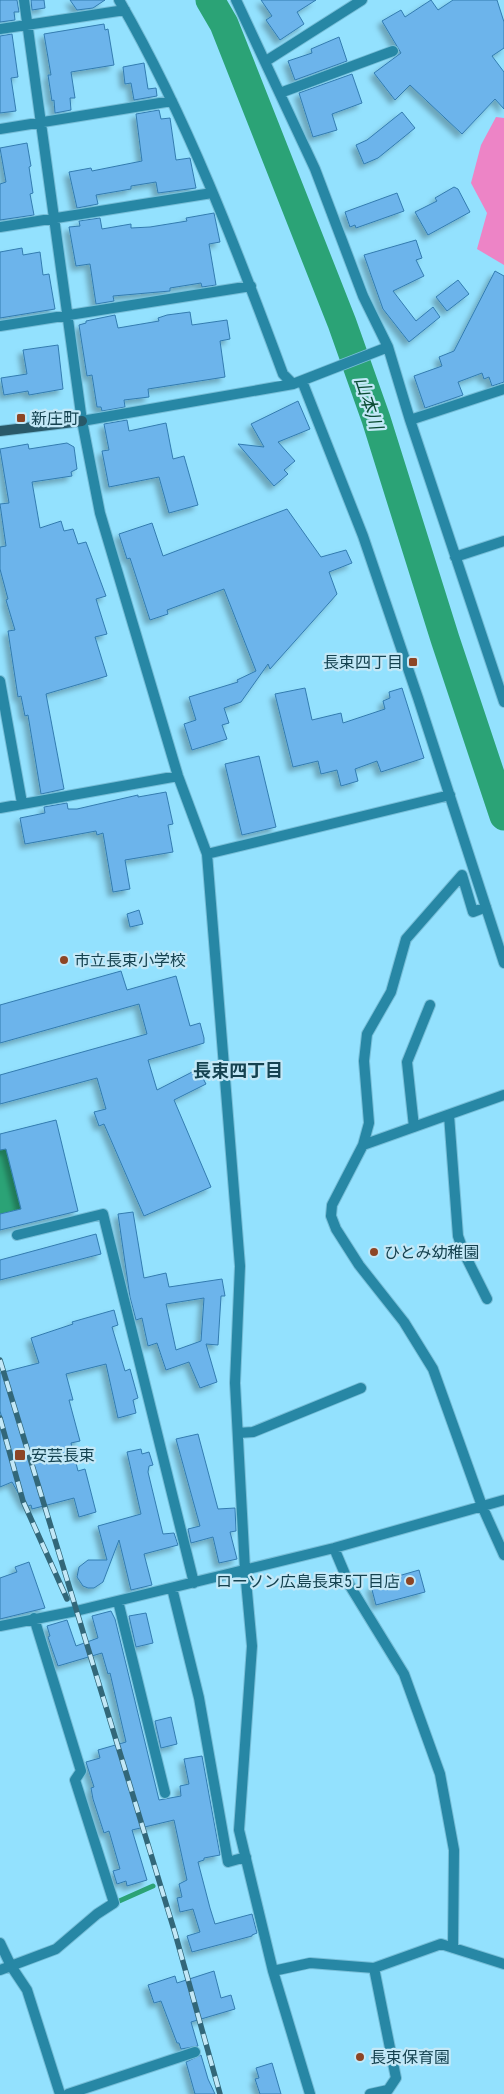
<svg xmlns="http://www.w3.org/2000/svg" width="504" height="2094" font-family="'Roboto Condensed','Noto Sans JP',sans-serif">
<defs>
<filter id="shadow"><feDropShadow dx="-4.5" dy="4.5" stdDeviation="2.5" flood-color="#0004"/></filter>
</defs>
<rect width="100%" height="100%" fill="#93e1fe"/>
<path fill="#ed84c6" d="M496,117L504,118V265L477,249L487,213L471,183L481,145Z"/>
<path fill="#2ba376" d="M6,1149L21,1209L0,1214V1150Z"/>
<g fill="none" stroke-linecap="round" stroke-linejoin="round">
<path stroke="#2ba376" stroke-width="5" d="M117,1902L153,1886"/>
<path stroke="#2ba376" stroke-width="29" d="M210,0L224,24L342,323L376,419L445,639L504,816"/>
</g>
<path fill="#6cb4eb" stroke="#337cb0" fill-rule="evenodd" filter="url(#shadow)" d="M0,0H17L19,12H14L15,20L0,22Z
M31,0H44L45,8L32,10Z
M70,0H105L93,8L77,10Z
M261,0H316L297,12L304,24L280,40L266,20L272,16Z
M431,0L438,10L453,0H497L504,22V48L492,56L504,72V109L495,99L462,134L410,85L395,100L374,73L401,53L382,21L401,10L405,17Z
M104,24L105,30L108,29L114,65L71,72L75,98H70L71,110L55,113L54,100L52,101L48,75H51L44,34Z
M12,34L18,77L11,78L16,111L0,113V36Z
M339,37L347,61L295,80L288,61L312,53L311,49Z
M144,63L148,89L156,88L157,96L134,100L131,83L125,84L123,67Z
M352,74L362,103L332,114L337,130L313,137L299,93Z
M159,110L161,119L170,118L176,160L190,158L196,188L158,193L156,182L131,186V189L96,195L98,204L77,208L69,172L91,168L92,171L142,161L136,114Z
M402,112L415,128L378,158L364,164L356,145L367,140Z
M27,143L31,166L29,167L33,193L30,194L34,215L0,220V184L6,182L0,148Z
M454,187L458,189L470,212L428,235L415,212L437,201L435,198Z
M397,193L404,211L356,228L355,225L350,227L345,212Z
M214,213L220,242L209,244L216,285L202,287L201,283L170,288V291L113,296L114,301L96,304L90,264L76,266L69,227L80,226L79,221L100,218L102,229L131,224V228L150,227L187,221L186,218Z
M416,240L422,258L416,260L424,276L393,291L416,321L433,307L440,317L409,342L383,309L364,255Z
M22,248L23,255L40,252L43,275L49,274L55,309L0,318V252Z
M495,271L504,276V382L492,386L489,377L484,379L482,373L458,382L463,395L425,408L414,376L442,366L439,357L454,351Z
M458,280L469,294L447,311L436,297Z
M190,312L192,325L227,320L230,339L220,341L225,377L148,389L149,397L124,400L125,407L102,411L101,407H97L92,375L87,376L79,325L86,323V321L115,315L118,328L159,321L158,318L167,315Z
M58,345L63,389L29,395L28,391L4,395L1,378L27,374L23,350Z
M298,401L310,429L278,442L295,461L284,470L288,474L274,486L238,444L264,447L251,424Z
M127,420L129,431L166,423L173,459L184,456L198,505L169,513L159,477L109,487L102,451L109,450L104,424Z
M67,443L74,447L77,469L71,472L72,476L32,482L40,528L61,521L64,531L73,529L78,544L86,542L106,596L96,599L107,634L95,637L107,676L46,694L64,789L41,794L28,715L25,716L21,696L18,697L8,631L15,630L6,600L8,599L0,569V547L6,546L0,504L9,503L0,449L28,444L29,449Z
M287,509L321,557L346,550L352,563L329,572L337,594L270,669L268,664L241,702L224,708L229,723L222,725L227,739L192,750L184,724L196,720L189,697L238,682L237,680L256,671L224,589L167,610L168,614L150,620L130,558L127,559L119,534L152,523L163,556Z
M305,688L312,720L341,713L343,723L385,709L383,701L390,698L389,692L402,688L424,758L381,772L377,761L355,769L358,781L341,786L337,770L321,774L318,761L293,767L275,694Z
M259,756L276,827L242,835L225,764Z
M166,792L173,824L168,825L173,852L125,860L130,889L113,892L103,833L97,835L96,831L25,844L20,818L45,813L44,807L67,803L68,809H77L138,795V797Z
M139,910L143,924L130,927L127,914Z
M121,971L127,990L176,976L190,1026L200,1023L204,1038V1043L148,1060L157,1090L198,1069L206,1084L174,1100L211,1187L144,1216L104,1124L99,1126L94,1112L106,1109L97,1078L0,1104V1075L147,1034L139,1004L0,1043V1005Z
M56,1120L78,1211L0,1230V1214L21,1209L6,1149L0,1150V1134Z
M133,1212L144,1278L166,1273L169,1287L222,1279L225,1296H221L218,1345L206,1344L217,1382L200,1388L189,1362L166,1370L157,1343L148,1346L142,1318L136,1320L130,1297L118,1214ZM204,1298L201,1341L176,1350L166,1304Z
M96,1234L101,1254L0,1280V1260Z
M114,1310L118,1325L112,1327L125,1371L130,1369L138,1398L133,1400L136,1413L118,1418L106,1364L66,1374L73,1400H69L80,1441L71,1443L78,1471L85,1469L96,1512L79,1517L74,1498L32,1509L31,1505L26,1507L12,1482L0,1487V1430L5,1429L0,1411V1373L39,1363L31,1338L73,1324L72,1322Z
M198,1434L218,1509L235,1508L236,1531L230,1532L237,1559L219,1563L213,1537L191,1543L188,1529L200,1526L176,1439Z
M141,1449L142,1454L149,1452L153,1465L149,1466L148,1472L163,1534L174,1533L178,1545L144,1554L152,1585L131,1590L119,1540L103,1582L94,1588H88L83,1586L77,1577L79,1567L88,1560H107L98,1526L141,1514L127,1452Z
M29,1562L45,1608L0,1619V1578L17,1572L15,1567Z
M419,1570L425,1592L376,1605L371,1586L382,1584L381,1581Z
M111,1611L115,1619L159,1800L181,1796L180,1786L189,1784L184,1759L202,1756L220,1855L204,1858V1860L198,1862L210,1908L215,1924L252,1914L257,1933L252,1935V1936L192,1952L187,1936L200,1932L193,1909L180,1912L177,1898L182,1897L179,1884L187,1880L174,1820L132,1830L147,1880L127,1886L126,1881L117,1884L113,1871L120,1869L109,1831L104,1833L93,1799L91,1788L94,1787L86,1762L100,1758L98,1750L126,1742L110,1673L108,1674L102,1653L58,1666L48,1637L50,1636L47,1626L67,1620L76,1646L98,1638L92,1616Z
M146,1613L153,1643L136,1647L129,1616Z
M171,1717L177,1744L161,1748L155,1721Z
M214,1971L221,1998L231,1995L235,2009L191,2022L198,2046L181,2049L179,2043H177L161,2001L154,2003L148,1985L175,1976L177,1983Z
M201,2055L208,2079L215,2094H195L186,2062Z
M272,2063L281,2094H260L255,2079L259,2078L256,2068Z"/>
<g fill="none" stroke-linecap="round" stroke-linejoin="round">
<defs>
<path id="street" d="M24,0L82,421L100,513L178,776L207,854L240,1266L235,1383L245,1570L252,1646L239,1830L273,1971L310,2094
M119,0C187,118 236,247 283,374L293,384
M236,0L315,169L363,296L388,347L410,420L504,702
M0,29L125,10
M266,61L362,0
M280,93L393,51
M0,129L172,101
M0,227L212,193
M0,326L251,286
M302,381L363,536L418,698L504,963
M410,420L504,389
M82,421L293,384L388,347
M455,557L504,541
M0,681L22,803
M0,808L178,776
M207,854L450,795
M486,907L473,912L462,875L406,939L391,992L367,1034L364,1061L369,1123L363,1145L332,1205L331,1216L336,1229L359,1265L404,1322L433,1369L482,1506L504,1555
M449,1115L458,1236L464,1253L487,1299
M414,1127L407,1062L430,1005
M363,1145L504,1095
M17,1235L103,1214L194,1583
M238,1433L253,1432L361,1388
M334,1548L350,1586L404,1674L440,1774L454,1850L453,1948
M172,1588L199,1698L228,1862L246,1857
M118,1601L165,1793
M0,1626L76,1611L334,1548L504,1500
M0,1943L11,1966L27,1990L60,2094
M0,1970L56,1949L97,1914L114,1903L75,1780L81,1771L34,1618
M273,1971L310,1963L374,1968L441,1944L504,1964
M68,2094L195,2052
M370,2094L388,2090L396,2078L374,1968"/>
<path id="secondary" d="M0,431L82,421"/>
</defs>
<use href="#street" stroke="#77bed8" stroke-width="12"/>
<use href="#secondary" stroke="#77bed8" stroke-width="12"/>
<use href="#street" stroke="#2787a5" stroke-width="10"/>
<use href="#secondary" stroke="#295969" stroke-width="10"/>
<defs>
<path id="rail" d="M0,1360L175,1933L220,2094
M0,1418L23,1501L67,1599"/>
</defs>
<use href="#rail" stroke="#326779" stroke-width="5.5"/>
<use href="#rail" stroke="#c3e8f7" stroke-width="4" stroke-dasharray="11" stroke-linecap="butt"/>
</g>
<g fill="#8d4525" stroke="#c3e8f7" stroke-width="2">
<rect x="16" y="413" width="10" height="10" rx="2.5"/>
<rect x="408" y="657" width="10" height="10" rx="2.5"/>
<circle cx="64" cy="960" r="5"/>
<circle cx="374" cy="1252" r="5"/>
<rect x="14" y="1449" width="12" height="12" rx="2.5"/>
<circle cx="410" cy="1581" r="5"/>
<circle cx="360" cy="2057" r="5"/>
</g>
<g text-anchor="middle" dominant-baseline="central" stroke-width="4.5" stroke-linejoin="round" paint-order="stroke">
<g font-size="16" fill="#154250" stroke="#c3e8f7" text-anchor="start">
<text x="31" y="418">新庄町</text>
<text x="403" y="662" text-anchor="end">長束四丁目</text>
<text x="74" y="960">市立長束小学校</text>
<text x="384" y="1252">ひとみ幼稚園</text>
<text x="31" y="1455">安芸長束</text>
<text x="400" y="1581" text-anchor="end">ローソン広島長束5丁目店</text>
<text x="370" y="2057">長束保育園</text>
</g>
<g font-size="18" font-style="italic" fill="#0b4c34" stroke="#c3e8f7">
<text transform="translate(369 403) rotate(72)">山本川</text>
</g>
<g font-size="18" font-weight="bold" fill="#154250" stroke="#c3e8f7">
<text x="238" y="1070">長束四丁目</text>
</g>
</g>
</svg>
